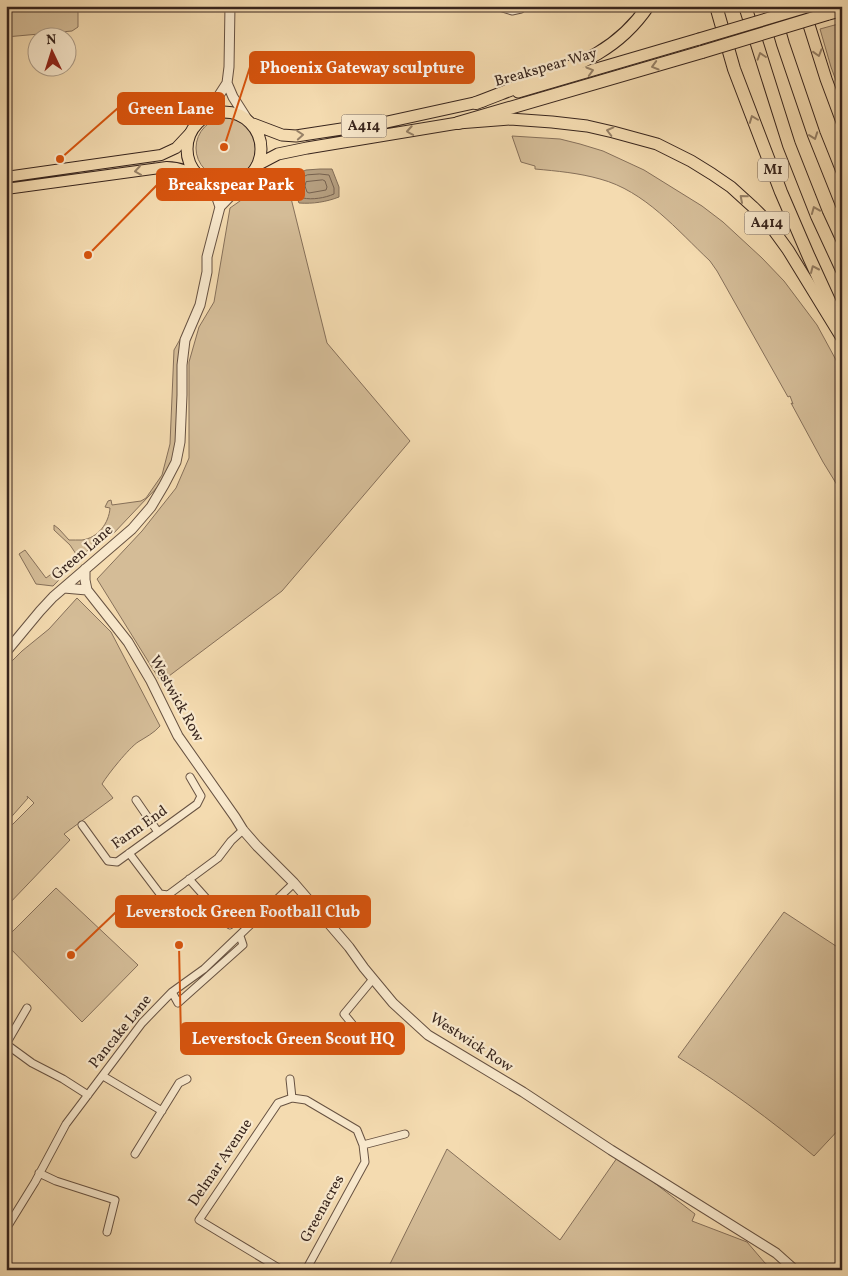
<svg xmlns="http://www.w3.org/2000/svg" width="848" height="1276" font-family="Vollkorn,serif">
<rect width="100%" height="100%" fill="#f4dbb0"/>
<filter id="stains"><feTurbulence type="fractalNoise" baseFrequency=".004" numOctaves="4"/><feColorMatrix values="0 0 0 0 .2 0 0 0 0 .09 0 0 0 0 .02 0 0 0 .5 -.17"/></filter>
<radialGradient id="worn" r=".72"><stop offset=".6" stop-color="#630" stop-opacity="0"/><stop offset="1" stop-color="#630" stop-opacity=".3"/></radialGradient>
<path fill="#d4bc97" stroke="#86705a" d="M6,6H78V27L72,31L6,37Z
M842,23V97L831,67L820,29Z
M196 148a30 30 0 1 1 60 0a30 30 0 1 1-60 0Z
M512,136L560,139L580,144L603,151L644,170L702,206L723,222L762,258L784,281L817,325L842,371V493L823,462L791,403L793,404L790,396L788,397L717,271L710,261C677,230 645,191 600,179C579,173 557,171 535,169V166L521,162Z
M154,159V164L6,185V180Z
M284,170L327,343L410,441L282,591L161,682L97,579L142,531L176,488L189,458V362L199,327L214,302L230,208Z
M183,334L180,431L174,457L166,478L112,535L111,530L86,552L53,586L36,584L19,554L25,550L46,578L70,560L76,554L70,545L54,530V525L59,529L69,540C73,540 78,540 82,540C98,538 109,523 110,508L105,507L108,501L111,500L112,505L141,501L146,498L162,475L170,444L174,350Z
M77,598L111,632L160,726C154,733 146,737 138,742C129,748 108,774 102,784L113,798L64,834L70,840L6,907V831L34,803L27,796L28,798L6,823V667L22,651L49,629Z
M56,888L138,965L82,1022L6,944V938Z
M784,912L842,950V1126L814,1156C771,1120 726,1087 678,1057Z
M447,1149L560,1240L617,1158L635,1168L695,1214L692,1221L747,1242L765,1263L774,1270H387Z"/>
<path fill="#b49d7e" stroke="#826d57" d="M320,169H332L339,187V197C326,202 313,204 299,203L292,185L297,174L306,170Z"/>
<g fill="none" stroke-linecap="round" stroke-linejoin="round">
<path stroke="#76614e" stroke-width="1" d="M320,174L329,175L334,188V194C325,198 312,200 303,198L298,186L301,178L307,175Z
M323,180L325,181L327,187L326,190L309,193L307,192L305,186L306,182Z"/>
<defs>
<path id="minor" d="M496,6L512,11L521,9
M230,7L284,6
M136,800L158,832
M82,825L108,861L117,862L197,804L201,796L190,777
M129,853L160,894L168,895L218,858L231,841L243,830
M189,879L230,925
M172,992L178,1003L243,945L240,936
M353,1025L344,1014L373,979
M6,1044L32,1063L63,1079L88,1095
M6,1044L27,1008
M103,1076L162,1111
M290,1079L292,1098
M363,1145L405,1134
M135,1154L179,1083L187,1079
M39,1173L56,1181L115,1200L107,1232
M6,1229L35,1182L66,1124L142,1023L172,992L204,969L294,883
M282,1270L199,1220L278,1103L292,1098L306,1100L357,1130L363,1145L365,1162L306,1270"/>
<path id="tertiary" d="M230,6L229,67L227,83L233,97L247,119
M205,117L227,83
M209,183L216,195L220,207
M85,569V580L87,590L128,642L151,681L178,736L235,817L243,830L257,846L294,883L349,947L364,968L393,1003L428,1035L523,1092L611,1150L776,1253L795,1270
M64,588L87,590
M6,652L40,611L53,597L132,529L151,507L164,485L176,462L180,442L182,395V365L185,340L200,305L207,272V257L220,207L246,180"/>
<path id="primary" d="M6,177L161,155L176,148L190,133
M6,189L167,167C180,167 190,172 202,179"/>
<path id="trunk" d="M803,6L826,79L842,122
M518,92L699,39
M187 149a37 37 0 1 1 74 0a37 37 0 1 1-74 0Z
M253,124L282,135L296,136L387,122L483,101
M259,164L278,154L307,148L458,123L510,119L552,122L587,126L613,132L657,144L691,161L712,174L731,187L753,207L767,221L788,250L842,338"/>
<path id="motorway" d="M716,6L734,69L781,192L809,257L842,329
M745,6L789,145L817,216L842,270
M772,6L783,44L814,135L842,205
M827,14L842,10
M476,103C495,96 514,88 534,81C581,64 619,49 648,6
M458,123L702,52"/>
</defs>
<use href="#minor" stroke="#675242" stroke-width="9"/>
<use href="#tertiary" stroke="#675242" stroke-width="11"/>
<use href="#primary" stroke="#38251d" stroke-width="12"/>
<use href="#trunk" stroke="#38251d" stroke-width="13"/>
<use href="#motorway" stroke="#38251d" stroke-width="14"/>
<use href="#minor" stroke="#f8e8cc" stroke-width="7"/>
<use href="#tertiary" stroke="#f8e8cc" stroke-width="9"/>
<use href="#primary" stroke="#f4dbb0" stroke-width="10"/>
<use href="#trunk" stroke="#f4dbb0" stroke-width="11"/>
<use href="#motorway" stroke="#f4dbb0" stroke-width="12"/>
<defs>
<path id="trunk-bridge" d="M699,39L810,6"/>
<path id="motorway-bridge" d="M702,52L827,14"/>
</defs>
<use href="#trunk-bridge" stroke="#38251d" stroke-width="13" stroke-linecap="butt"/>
<use href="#motorway-bridge" stroke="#38251d" stroke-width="14" stroke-linecap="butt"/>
<use href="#trunk-bridge" stroke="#f4dbb0" stroke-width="11"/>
<use href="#motorway-bridge" stroke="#f4dbb0" stroke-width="12"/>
</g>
<defs><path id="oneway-chevron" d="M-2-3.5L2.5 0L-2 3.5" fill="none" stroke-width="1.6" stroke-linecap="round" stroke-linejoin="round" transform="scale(1.25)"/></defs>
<g stroke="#968066">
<use href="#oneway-chevron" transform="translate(818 53) rotate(73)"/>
<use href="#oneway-chevron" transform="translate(761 56) rotate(-108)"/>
<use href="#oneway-chevron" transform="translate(655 66) rotate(164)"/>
<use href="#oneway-chevron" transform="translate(590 71) rotate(-16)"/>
<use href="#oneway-chevron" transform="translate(753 119) rotate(-111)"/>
<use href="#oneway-chevron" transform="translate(410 131) rotate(170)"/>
<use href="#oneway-chevron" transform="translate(610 131) rotate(-166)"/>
<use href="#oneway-chevron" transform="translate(300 135) rotate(-4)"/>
<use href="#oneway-chevron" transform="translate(814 136) rotate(70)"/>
<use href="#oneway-chevron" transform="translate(138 171) rotate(172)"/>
<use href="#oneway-chevron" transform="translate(743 198) rotate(-139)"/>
<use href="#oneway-chevron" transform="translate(815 210) rotate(-112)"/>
<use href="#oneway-chevron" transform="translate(814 269) rotate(-114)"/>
</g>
<g text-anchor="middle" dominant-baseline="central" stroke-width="4.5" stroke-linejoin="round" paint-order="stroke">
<g fill="#f8e8cc" stroke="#726052" stroke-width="1">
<rect x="341.5" y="114.5" width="45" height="23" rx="4"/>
<rect x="758" y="158.5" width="30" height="23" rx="4"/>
<rect x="744.5" y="211.5" width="45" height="23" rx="4"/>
</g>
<g font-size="14" font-weight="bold" fill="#38251d">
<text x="364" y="126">A414</text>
<text x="773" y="170">M1</text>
<text x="767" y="223">A414</text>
</g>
<g font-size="15" fill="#38251d" stroke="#f8e8cc">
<text transform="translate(546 68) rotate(-16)">Breakspear Way</text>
<text transform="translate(83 553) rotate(-41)">Green Lane</text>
<text transform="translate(176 699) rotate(61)">Westwick Row</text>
<text transform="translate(140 828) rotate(-35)">Farm End</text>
<text transform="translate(121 1032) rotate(-51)">Pancake Lane</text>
<text transform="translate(471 1043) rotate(33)">Westwick Row</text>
<text transform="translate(221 1163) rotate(-56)">Delmar Avenue</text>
<text transform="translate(323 1209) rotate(-61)">Greenacres</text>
</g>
</g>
<path fill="none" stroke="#d6540e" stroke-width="2" d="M224 147L250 67M60 159L118 108M88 255L157 185M71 955L116 912M179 945L181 1039"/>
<g fill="#d6540e" stroke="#f8e8cc" stroke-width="2">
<circle cx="224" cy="147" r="5"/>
<circle cx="60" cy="159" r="5"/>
<circle cx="88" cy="255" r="5"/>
<circle cx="71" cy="955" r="5"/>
<circle cx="179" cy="945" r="5"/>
</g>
<g fill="#d6540e" stroke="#d6540e" stroke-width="2">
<rect x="250" y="52" width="224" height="31" rx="5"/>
<rect x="118" y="93" width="106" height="31" rx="5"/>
<rect x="157" y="169" width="147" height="31" rx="5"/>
<rect x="116" y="896" width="254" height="31" rx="5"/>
<rect x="181" y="1023" width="223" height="31" rx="5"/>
</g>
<g font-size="16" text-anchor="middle" font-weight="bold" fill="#fff">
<text x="362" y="73">Phoenix Gateway sculpture</text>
<text x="171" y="114">Green Lane</text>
<text x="231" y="190">Breakspear Park</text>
<text x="243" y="917">Leverstock Green Football Club</text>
<text x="293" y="1044">Leverstock Green Scout HQ</text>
</g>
<rect width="848" height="1276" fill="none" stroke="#f4dbb0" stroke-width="25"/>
<rect x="8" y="8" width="833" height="1261" fill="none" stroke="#38251d" stroke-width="2.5"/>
<rect x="12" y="12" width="823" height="1251" fill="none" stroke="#38251d"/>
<g transform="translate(52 52) rotate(356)"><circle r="24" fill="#f8e8cc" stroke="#ab9a86"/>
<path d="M0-4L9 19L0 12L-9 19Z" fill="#8f2418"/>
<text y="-8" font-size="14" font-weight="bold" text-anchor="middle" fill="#38251d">N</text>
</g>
<rect width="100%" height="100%" filter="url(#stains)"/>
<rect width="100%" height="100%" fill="url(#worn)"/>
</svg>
